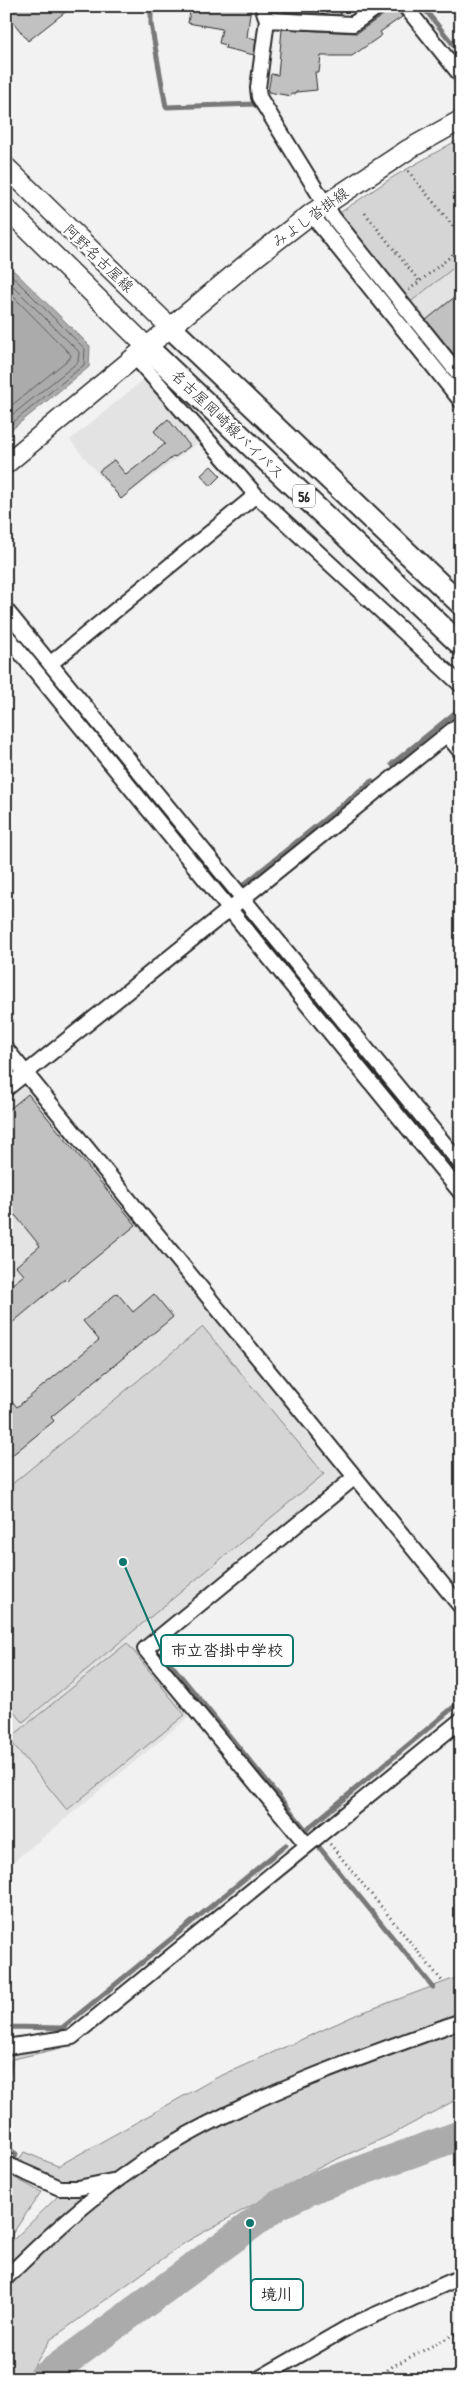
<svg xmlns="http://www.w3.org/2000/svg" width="467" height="2385" font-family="'Patrick Hand','Klee One',sans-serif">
<rect width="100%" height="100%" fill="#f2f2f2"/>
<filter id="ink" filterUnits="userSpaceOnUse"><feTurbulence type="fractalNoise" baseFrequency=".02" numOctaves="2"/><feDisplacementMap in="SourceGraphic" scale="10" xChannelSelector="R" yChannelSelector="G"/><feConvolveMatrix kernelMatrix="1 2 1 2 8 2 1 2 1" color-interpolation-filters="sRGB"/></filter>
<g filter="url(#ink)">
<path fill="#e3e3e3" d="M461,262V371L408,304Z
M144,379L198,443L120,500L70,440Z
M26,1086L343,1476L135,1649L190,1716L8,1866L6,1102Z"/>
<path fill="#d5d5d5" stroke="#808080" d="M461,138V262L408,304L338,214L393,177Z
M203,1327L324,1474L23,1722L6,1702V1489Z
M127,1643L185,1715L67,1810L9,1739Z
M461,1976V2017L331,2063L116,2173L97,2179L59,2183L6,2161V2149L14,2154L13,2158L19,2160L24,2152L58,2166L216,2078L358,2014Z
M461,2024V2097L393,2134L324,2165L186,2242L50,2340L33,2368L23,2379H6V2286L99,2198L168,2151L241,2112Z
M66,2045L61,2048L9,2060L6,2082V2051Z
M6,2173L41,2192L6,2243Z
M99,2188L6,2270V2247L59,2195Z"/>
<path fill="#ababab" stroke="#787878" d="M6,263L90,346L89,367L6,434Z"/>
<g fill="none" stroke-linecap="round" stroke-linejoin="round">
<path stroke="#5e5e5e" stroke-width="1" d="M6,270L85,349L84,365L6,428
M6,279L79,352L78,362L6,420
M6,289L71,355L70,358L6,410"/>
<path stroke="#787878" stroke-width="5" d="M151,6V24L166,107L255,104L258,108
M422,6L461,54
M326,222L461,389
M6,624L229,896
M392,764L461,708
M241,887L372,781
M243,913L461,1179
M162,1653L306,1830L461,1701
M319,1847L433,1987
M6,1947L10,2036
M10,2027L62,2028L286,1845
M6,2099L10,2062
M6,2147L16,2154L15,2158
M6,2182L10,2172"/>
<path stroke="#ababab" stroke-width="30" d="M42,2379L278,2205L321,2185L461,2135"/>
</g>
<path fill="#c1c1c1" stroke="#2b2b2b" d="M6,6H73L28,41L6,13Z
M191,6H251L247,37L256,39L254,55L225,48L226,45L219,43L222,29L188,23Z
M284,6H328V9L341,10L340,15L284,12Z
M396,6L402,17L380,32L382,35L352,56H321L319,72H315L317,90L296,92L295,94H291V96L268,92L271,74L278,75L282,29L357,33Z
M461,292V363L426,320Z
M168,419L190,446L175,457L174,456L121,499L99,471L114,460L126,475L165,444L154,431Z
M211,466L221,476L211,486L201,475Z
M28,1094L136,1225L68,1280L66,1278L6,1328V1289L24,1275L16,1266L40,1246L15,1215L6,1222V1112Z
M117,1293L133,1312L154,1294L173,1317L51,1417L54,1421L6,1460V1394L17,1407L99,1340L83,1321Z"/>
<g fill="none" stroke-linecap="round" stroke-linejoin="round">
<defs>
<path id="street" d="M262,6L267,20L258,88L259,97L333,217L461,377
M405,6L461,76
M267,20L353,24L379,6
M311,214L461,401
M136,358L256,495L461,685
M6,610L461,1164
M6,635L461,1193
M50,664L256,495
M447,735L461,752
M6,1049L461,1607
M6,1089L461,723
M307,1845L145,1649L355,1477
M6,2047L72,2037L461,1720
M6,2164L60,2188H78L112,2181
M6,2278C61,2223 119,2172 187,2135C274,2087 368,2055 461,2021
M258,2379L352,2325L461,2277"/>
<path id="secondary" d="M6,167L171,328
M6,208L148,348
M6,464L249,262L311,214L409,149L461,120"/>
<path id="primary" d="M171,328L461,604
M148,348L461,645"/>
</defs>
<use href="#street" stroke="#2b2b2b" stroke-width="18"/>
<use href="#secondary" stroke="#2b2b2b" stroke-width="22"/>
<use href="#primary" stroke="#2b2b2b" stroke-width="25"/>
<path stroke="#2b2b2b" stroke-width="3" stroke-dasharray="1 4" stroke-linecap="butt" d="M408,171L461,236
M365,213L419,281
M409,290L461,248
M330,1844L442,1981
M383,2379L388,2370L393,2366L461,2331"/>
<use href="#street" stroke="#fff" stroke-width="14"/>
<use href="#secondary" stroke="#fff" stroke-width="19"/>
<use href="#primary" stroke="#fff" stroke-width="21"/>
</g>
</g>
<g text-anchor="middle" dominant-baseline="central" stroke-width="4.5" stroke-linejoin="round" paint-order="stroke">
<rect fill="#fff" stroke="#6b6b6b" stroke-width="1" x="293" y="484.5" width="22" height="23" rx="4"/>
<g font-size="14" font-weight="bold" fill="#2b2b2b">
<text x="304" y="496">56</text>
</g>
<g font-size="15" fill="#2b2b2b" stroke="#fff">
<text transform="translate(310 217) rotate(-36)">みよし沓掛線</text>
<text transform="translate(99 258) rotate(44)">阿野名古屋線</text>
<text transform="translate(228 424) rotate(44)">名古屋岡崎線バイパス</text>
</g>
</g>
<path fill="none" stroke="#0f766e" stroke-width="2" d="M123 1562L161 1650M250 2223L251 2294"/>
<g fill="#0f766e" stroke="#fff" stroke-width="2">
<circle cx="123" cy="1562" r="5"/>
<circle cx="250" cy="2223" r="5"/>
</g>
<g fill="#fff" stroke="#0f766e" stroke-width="2">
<rect x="161" y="1635" width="132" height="31" rx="5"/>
<rect x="251" y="2279" width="52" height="31" rx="5"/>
</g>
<g font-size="16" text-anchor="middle" font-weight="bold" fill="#2b2b2b">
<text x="227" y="1656">市立沓掛中学校</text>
<text x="277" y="2300">境川</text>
</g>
<rect width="467" height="2385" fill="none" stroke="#fff" stroke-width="25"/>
<rect x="12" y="12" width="442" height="2360" fill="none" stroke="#2b2b2b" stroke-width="2" filter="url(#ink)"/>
</svg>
